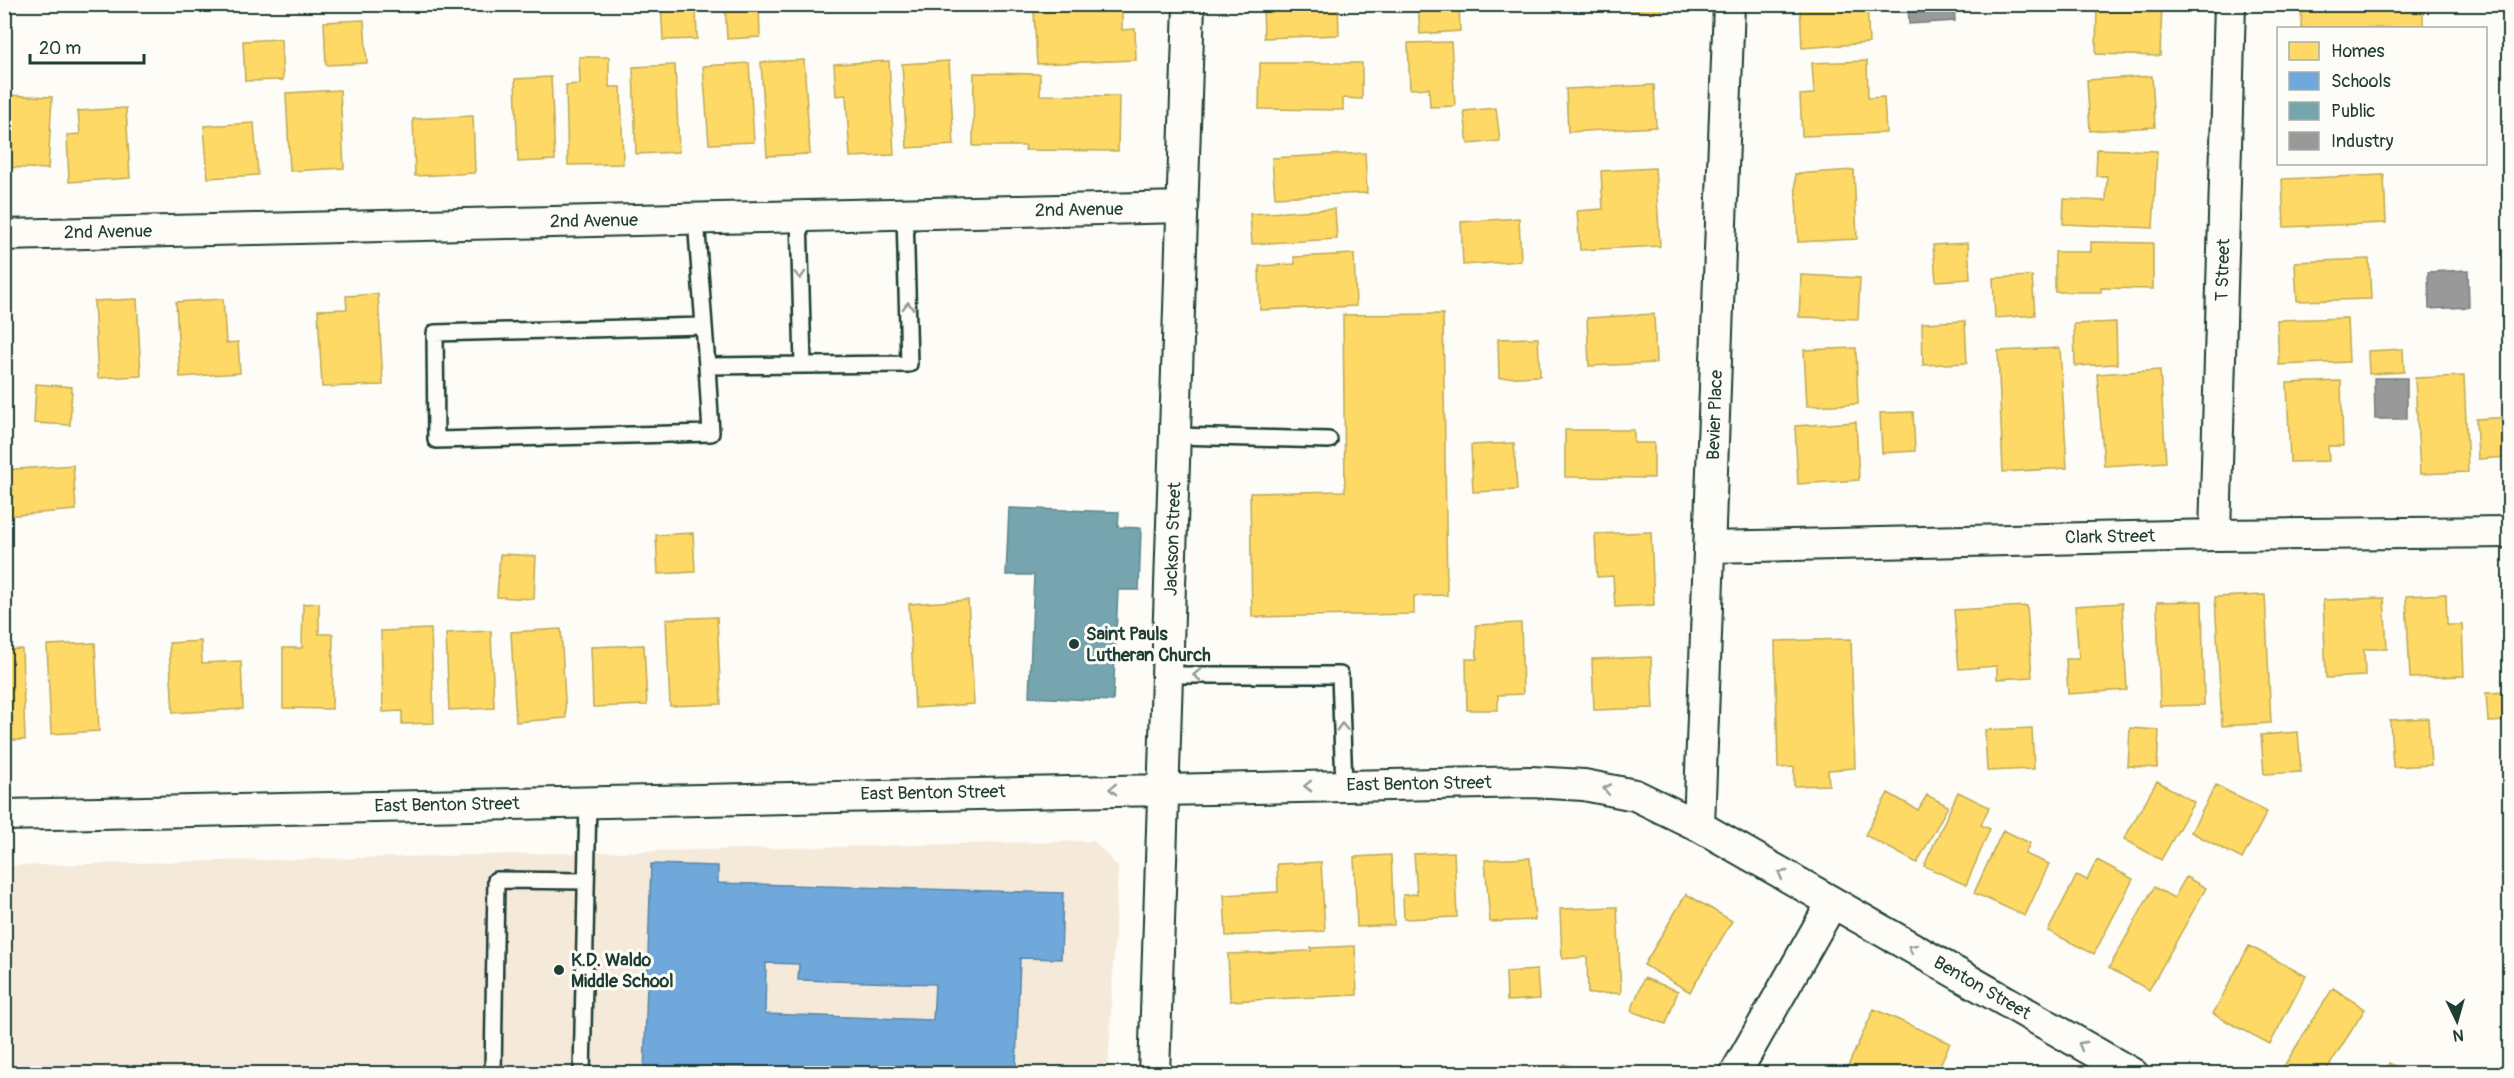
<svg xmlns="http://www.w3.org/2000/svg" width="2514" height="1078" font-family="Pangolin,sans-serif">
<rect width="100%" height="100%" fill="#fdfcf7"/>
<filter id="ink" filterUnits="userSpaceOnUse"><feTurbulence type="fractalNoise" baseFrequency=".0167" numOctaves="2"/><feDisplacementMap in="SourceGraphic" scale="12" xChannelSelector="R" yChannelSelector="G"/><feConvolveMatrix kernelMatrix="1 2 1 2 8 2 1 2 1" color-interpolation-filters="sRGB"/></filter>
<g filter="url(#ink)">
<path fill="#f5e9d9" d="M1094,841L1118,867L1108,1073H5L4,866Z"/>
<path fill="#ffd966" stroke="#bcaa57" stroke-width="1.5" d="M661,4H696L697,39L663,40Z
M725,4H759L760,37L727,39Z
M1263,4H1338L1339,35L1264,38Z
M1418,4H1459L1460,31L1420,34Z
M1475,4H1522L1523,8L1476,11Z
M1574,4H1662V12L1574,8Z
M1800,4H1867L1869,43L1802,48Z
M2097,4H2162L2160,56L2096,54Z
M2302,4H2423V28H2301Z
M1122,8V30L1135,29L1136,60L1037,64L1034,12Z
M364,20L367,63L326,65L324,22Z
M281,39L283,80L245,81L243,41Z
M1451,42L1455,106L1430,107L1429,88L1410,89L1408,43Z
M579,57H609V87H621L623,164L568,165L566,85L580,84Z
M804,60L810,154L767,156L761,62Z
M889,61L894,155L850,157L846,95L836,96L834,64Z
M949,61L954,145L907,148L902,64Z
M1867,61L1868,98L1884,97L1886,133L1802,136L1800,95L1814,94L1812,63Z
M749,63L754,142L709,144L703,66Z
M1260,63H1362V99L1343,98V110L1259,109Z
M675,65L679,152L636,154L633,67Z
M974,73L1040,74V95L1119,96L1118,151L1025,150L1026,146H973Z
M2152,76L2155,127L2090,131L2087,80Z
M551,77L555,160L518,162L515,79Z
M1654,85L1656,127L1568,132L1566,89Z
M340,90L344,168L290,171L286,93Z
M5,95L52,97L48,169L4,167Z
M126,108L130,178L69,182L67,135L80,134L78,111Z
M1496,108L1500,141L1468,144L1464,111Z
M473,116L475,173L415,176L413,119Z
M254,123L258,175L208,178L204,126Z
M2097,149L2157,151L2153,228L2063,224L2064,199L2106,201L2107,176H2096Z
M1365,153L1367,193L1275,197L1272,158Z
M1655,168L1660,246L1580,250L1577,211L1603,209L1601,171Z
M1854,170L1857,239L1798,242L1795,174Z
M2384,175L2386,223L2284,227L2282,179Z
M1335,209L1337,239L1252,244L1250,214Z
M1519,218L1521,261L1463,265L1461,222Z
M2091,242L2153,243V289L2101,288V292H2055V252H2091Z
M1968,243L1970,279L1936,281L1933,245Z
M1354,254L1356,306L1260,310L1259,266L1295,264L1294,257Z
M2369,259L2371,299L2297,301L2295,262Z
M1801,275L1860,278L1858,319L1799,317Z
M2032,276L2035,315L1995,318L1993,278Z
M378,294L383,385L322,387L318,310L347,309L346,296Z
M137,299L141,376L98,378L94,301Z
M223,299L226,343L238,342L240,373L180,377L176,302Z
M1443,314L1447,595L1414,596V614L1252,617L1250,493L1345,491L1343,315Z
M1654,314L1656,363L1589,366L1587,318Z
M2347,318L2349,362L2279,365L2277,320Z
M1965,321L1967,363L1923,365L1922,323Z
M2116,322L2117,364L2075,366L2074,324Z
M1538,338L1540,376L1499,378L1498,339Z
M1856,348L1858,404L1807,406L1804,350Z
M2060,348L2067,468L2003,472L1998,351Z
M2403,349L2404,372L2369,374L2368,351Z
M2160,370L2166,462L2104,466L2097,374Z
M2464,376L2468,472L2420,474L2415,378Z
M2341,381L2343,446H2328L2329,461L2290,462L2287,383Z
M36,384L72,387L70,425L34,423Z
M1913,412L1915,451L1882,453L1880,413Z
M2510,417V457L2478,459L2476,419Z
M1856,422L1859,480L1798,484L1795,426Z
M1565,430H1634V443H1654V478L1565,477Z
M1514,443L1517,490L1473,492L1471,445Z
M73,465L76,510L4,516V470Z
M1651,532L1654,605L1615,607L1613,576L1597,577L1595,534Z
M693,533L695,572L658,574L656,535Z
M500,554L536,556L534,599L497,597Z
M2446,594L2447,625H2462L2464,676L2410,678L2406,596Z
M2265,595L2271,723L2222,726L2215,597Z
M2384,598L2387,649H2364L2365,676L2326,678L2323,600Z
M968,600L974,704L915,708L909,604Z
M2202,601L2204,705L2160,706L2157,602Z
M319,603V634H333L332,709L283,708V648H302L303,604Z
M2122,603L2127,690L2068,694L2066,659H2079L2075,606Z
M2027,606L2032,677L1997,679V666L1959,669L1954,610Z
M717,617L721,704L670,706L666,619Z
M1521,623L1523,694L1498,695V710H1467L1466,659H1477L1476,625Z
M431,629L434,723L402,724V711L383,712L381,631Z
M561,629L566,718L516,722L511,632Z
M491,631L494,708L449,710L446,633Z
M1851,639L1855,768L1828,770L1829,785L1794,786V767L1778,768L1775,641Z
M201,641L202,663L241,661L243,709L173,713L169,643Z
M95,643L99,731L51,734L47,645Z
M644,645L647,705L593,707L591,647Z
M22,649L25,740H4V650Z
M1651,657L1653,708L1594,710L1592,659Z
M2510,692V721L2488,722L2486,693Z
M2428,718L2431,765L2393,767L2390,720Z
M2032,728L2034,769L1987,771L1985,730Z
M2130,728L2159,730L2157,768L2128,766Z
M2298,732L2301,772L2264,774L2261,735Z
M2157,781L2194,802L2161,860L2124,839Z
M2216,785L2267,812L2242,859L2191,832Z
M1958,792L1989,807L1981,825L1990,829L1966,885L1924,866Z
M1888,793L1918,810L1927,795L1948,806L1917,863L1865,835Z
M2003,830L2030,843L2025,854L2049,864L2025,916L1974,893Z
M1454,852L1457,917L1404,919L1403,895L1417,894L1414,854Z
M1391,855L1394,925L1357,927L1354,857Z
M1530,858L1535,920L1490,922L1485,860Z
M2097,860L2133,879L2094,954L2048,931L2077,875L2087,880Z
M1321,862L1325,931L1226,936L1224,895L1278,892L1277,864Z
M2186,877L2206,888L2149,990L2109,968L2154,887L2174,898Z
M1686,894L1732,921L1690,992L1644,965Z
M1617,907L1621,993L1588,994L1587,957L1562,959L1560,909Z
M1355,946L1357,995L1230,1001L1228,954L1311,951V948Z
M2249,946L2306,976L2270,1044L2213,1014Z
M1537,970L1539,999L1507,1001L1506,972Z
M1644,978L1678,991L1666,1024L1631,1011Z
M2333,988L2365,1009L2324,1074H2279Z
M1874,1009L1950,1043L1936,1074H1865L1848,1066Z
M2389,1063L2409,1074H2384Z
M1564,1064L1590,1074H1560Z"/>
<path fill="#6fa8dc" stroke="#5788aa" stroke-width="1.5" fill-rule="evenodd" d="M651,864L718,866V883L1063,893L1061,959L1020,958L1016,1066L1029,1074H644ZM766,963L799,964L798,980L935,984L933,1020L765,1014Z"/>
<path fill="#76a5af" stroke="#5c868a" stroke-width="1.5" d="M1009,508L1119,512L1118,527L1141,528L1139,590H1118L1113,701L1029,697L1034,575H1006Z"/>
<path fill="#999" stroke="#747d7b" stroke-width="1.5" d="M1908,4H1954L1955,21L1909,24Z
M2468,270L2469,307L2429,309L2428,272Z
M2374,378H2407V419H2375Z"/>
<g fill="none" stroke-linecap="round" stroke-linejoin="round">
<defs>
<path id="lane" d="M799,216L803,365
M696,219L707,366L909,364L905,214
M704,326L435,333L436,440L711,433L707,366
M1176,436L1329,440
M1168,675H1340L1344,785
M493,1074L496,880L586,881
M582,1074L588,801"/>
<path id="street" d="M4,235L1183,207
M2215,535L2230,4
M1711,547L2215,535L2510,532
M4,815L1531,782L1584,785L1635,795L1699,826L2133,1074
M1699,826L1729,4
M1154,1074L1189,4
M1735,1074L1832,903"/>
</defs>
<use href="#lane" stroke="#1f3d34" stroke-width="20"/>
<use href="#street" stroke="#1f3d34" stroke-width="34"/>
<use href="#lane" stroke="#fdfcf7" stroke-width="15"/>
<use href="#street" stroke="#fdfcf7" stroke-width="30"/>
</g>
<defs><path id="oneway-chevron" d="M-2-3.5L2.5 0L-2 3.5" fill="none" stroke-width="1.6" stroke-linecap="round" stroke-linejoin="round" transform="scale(1.5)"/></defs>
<g stroke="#8e9c96">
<use href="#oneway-chevron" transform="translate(800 275) rotate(88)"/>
<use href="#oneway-chevron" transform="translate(908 306) rotate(-91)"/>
<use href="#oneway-chevron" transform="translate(1197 675) rotate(180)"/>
<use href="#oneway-chevron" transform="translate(1342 727) rotate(-92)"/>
<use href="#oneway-chevron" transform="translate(1308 786) rotate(179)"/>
<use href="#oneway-chevron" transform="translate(1113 789) rotate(179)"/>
<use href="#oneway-chevron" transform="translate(1607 789) rotate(-169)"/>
<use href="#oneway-chevron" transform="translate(1782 874) rotate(-150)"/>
<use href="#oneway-chevron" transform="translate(1912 948) rotate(-150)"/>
<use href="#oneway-chevron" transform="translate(2082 1045) rotate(-150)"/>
</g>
</g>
<g fill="#1f3d34" stroke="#fdfcf7" stroke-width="2">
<circle cx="1074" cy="644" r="6"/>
<circle cx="559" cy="970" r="6"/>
</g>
<g text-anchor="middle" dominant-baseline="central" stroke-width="6" stroke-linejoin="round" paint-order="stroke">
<g font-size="18" fill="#1f3d34" stroke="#fdfcf7">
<text transform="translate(1079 210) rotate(-1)">2nd Avenue</text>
<text transform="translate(594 221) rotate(-1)">2nd Avenue</text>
<text transform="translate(108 232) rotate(-1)">2nd Avenue</text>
<text transform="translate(2223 270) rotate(-88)">T Street</text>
<text transform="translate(1715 415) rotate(-88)">Bevier Place</text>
<text transform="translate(2110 537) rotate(-1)">Clark Street</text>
<text transform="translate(1173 539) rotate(-88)">Jackson Street</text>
<text transform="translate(1419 784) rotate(-1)">East Benton Street</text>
<text transform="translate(933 793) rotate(-1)">East Benton Street</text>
<text transform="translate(447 805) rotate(-1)">East Benton Street</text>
<text transform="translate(1982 988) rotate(30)">Benton Street</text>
</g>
<g font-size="18" font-weight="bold" fill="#1f3d34" stroke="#fdfcf7" text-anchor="start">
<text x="1086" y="634">Saint Pauls<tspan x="1086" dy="21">Lutheran Church</tspan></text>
<text x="571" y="960">K.D. Waldo<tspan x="571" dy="21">Middle School</tspan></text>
</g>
</g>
<rect width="2514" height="1078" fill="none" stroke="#fdfcf7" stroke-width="24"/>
<rect x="12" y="12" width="2490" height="1054" fill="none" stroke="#1f3d34" stroke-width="2" filter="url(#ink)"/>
<rect x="2277" y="27" width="210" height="138" fill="#fdfcf7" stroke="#a4b0a9" stroke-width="1.5"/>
<rect x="2289" y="42" width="30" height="18" fill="#ffd966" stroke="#a4b0a9" stroke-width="1.5"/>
<text x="2331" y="57" font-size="18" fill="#1f3d34">Homes</text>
<rect x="2289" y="72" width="30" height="18" fill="#6fa8dc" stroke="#a4b0a9" stroke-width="1.5"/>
<text x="2331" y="87" font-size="18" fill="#1f3d34">Schools</text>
<rect x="2289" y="102" width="30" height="18" fill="#76a5af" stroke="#a4b0a9" stroke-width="1.5"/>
<text x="2331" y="117" font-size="18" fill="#1f3d34">Public</text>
<rect x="2289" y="132" width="30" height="18" fill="#999999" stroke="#a4b0a9" stroke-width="1.5"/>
<text x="2331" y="147" font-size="18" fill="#1f3d34">Industry</text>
<g transform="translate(2457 1021) rotate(175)" stroke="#fdfcf7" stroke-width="4.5" paint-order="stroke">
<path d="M0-4.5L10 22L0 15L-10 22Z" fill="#1f3d34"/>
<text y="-9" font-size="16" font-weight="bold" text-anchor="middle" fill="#1f3d34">N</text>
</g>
<path d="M30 54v9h114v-9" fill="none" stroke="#1f3d34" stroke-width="3"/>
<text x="39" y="54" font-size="18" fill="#1f3d34" stroke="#fdfcf7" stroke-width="4.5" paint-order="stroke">20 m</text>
</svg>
